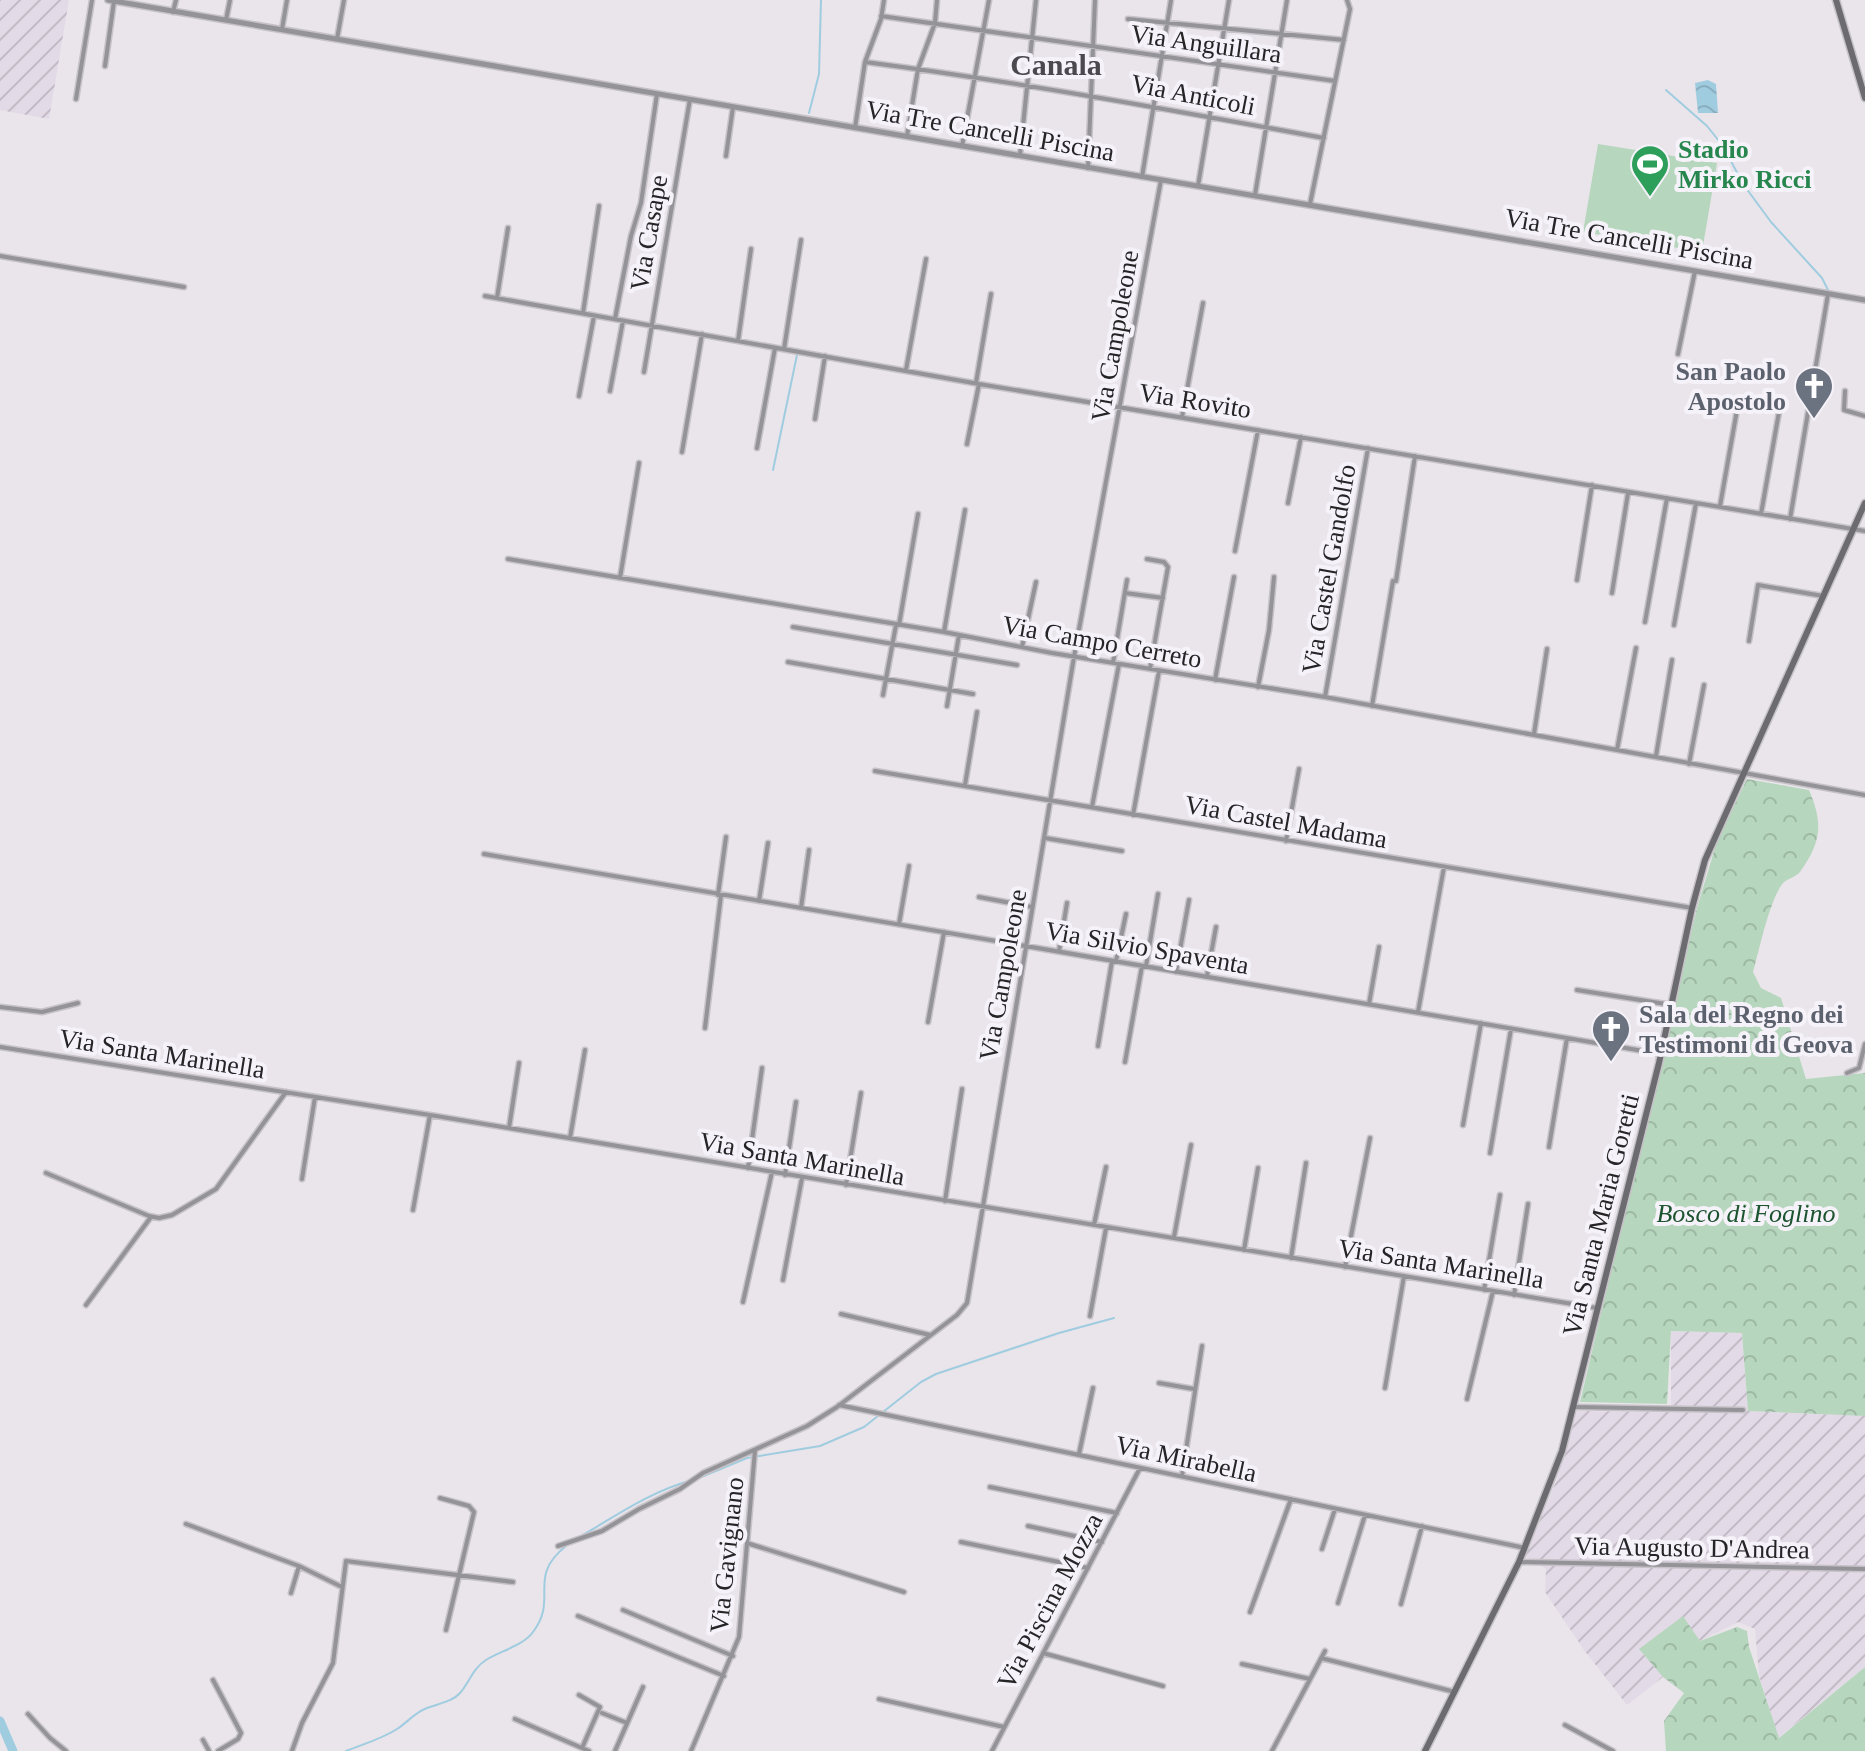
<svg xmlns="http://www.w3.org/2000/svg" width="1865" height="1751" font-family="Georgia,serif">
<defs>
<pattern id="industrial-furrows" width="10" height="10" patternUnits="userSpaceOnUse" patternTransform="scale(2)"><rect width="10" height="10" fill="#e3dae7"/><path d="M-1 1l2-2M0 10L10 0M9 11l2-2" fill="none" stroke="#c3bbc6"/></pattern>
<pattern id="forest-crowns" width="20" height="18" patternUnits="userSpaceOnUse" patternTransform="scale(2)"><rect width="20" height="18" fill="#b7d6be"/><path d="M2 6a3 3 0 1 1 6 0M12 15a3 3 0 1 1 6 0" fill="none" stroke="#9db8a3"/></pattern>
<pattern id="water-waves" width="16" height="10" patternUnits="userSpaceOnUse" patternTransform="scale(2)"><rect width="16" height="10" fill="#a0cce0"/><path d="M0 5q4-4 8 0t8 0" fill="none" stroke="#8aafc0"/></pattern>
</defs>
<rect width="100%" height="100%" fill="#e9e5eb"/>
<path fill="url(#industrial-furrows)" d="M0,0H69L49,119L0,110Z
M1671,1331L1742,1333L1748,1411L1865,1416V1667L1778,1738L1759,1675L1755,1629L1738,1622L1700,1641L1683,1617L1640,1650L1663,1677L1627,1705L1584,1650L1545,1592L1546,1569L1525,1556L1557,1479L1577,1411L1671,1412Z"/>
<path fill="url(#forest-crowns)" d="M1747,779L1809,790C1823,823 1822,841 1800,872C1796,877 1789,878 1784,882C1770,897 1759,951 1753,972L1761,988L1781,998L1806,1079L1865,1073V1416L1748,1411L1742,1333L1671,1331L1667,1404L1580,1402L1697,908L1717,841Z
M1683,1616L1700,1641L1737,1627L1747,1631L1749,1647L1779,1738L1865,1667V1751H1666L1664,1721L1684,1693L1663,1677L1639,1649Z"/>
<path fill="#b7d6be" d="M1598,144L1717,163L1702,252L1583,232Z"/>
<path fill="url(#water-waves)" d="M1708,80L1716,84L1718,113H1698L1695,83Z"/>
<g fill="none" stroke-linecap="round" stroke-linejoin="round">
<path stroke="#a0cce0" stroke-width="2" d="M1666,90L1707,126L1723,146L1743,184L1771,222L1822,278L1828,290
M809,113L819,74L821,0
M773,470L797,355
M699,1478L747,1458L820,1446L864,1427L921,1382L936,1374L1059,1333L1114,1318
M581,1536C616,1516 650,1492 689,1481
M346,1751C363,1744 382,1739 397,1729C407,1723 415,1712 427,1708C437,1704 452,1702 460,1693C469,1683 473,1668 486,1660C500,1651 523,1646 533,1632C559,1598 526,1578 566,1546"/>
<path stroke="#a0cce0" stroke-width="9" d="M0,1721L13,1751"/>
<defs>
<path id="minor" d="M173,12L176,0
M881,16L1335,81
M1128,19L1344,40
M226,20L230,0
M282,29L287,0
M337,39L344,0
M865,62C1019,82 1171,110 1324,138
M105,66L114,1
M76,99L92,0
M855,128L865,62L881,19L884,0
M907,136L918,69L935,23L937,0
M962,146L989,0
M1020,155L1036,0
M726,156L733,107
M1088,168L1095,0
M1142,177L1171,0
M1198,186L1229,0
M1255,195L1287,0
M1310,204L1350,9L1347,0
M0,256L184,287
M485,296L979,384L1865,531
M497,298L508,228
M583,313L599,206
M615,319L631,236L641,203L657,94
M738,341L751,249
M784,349L801,240
M1678,354L1695,271
M906,370L926,259
M644,372L690,99
M976,383L991,294
M610,391L623,321
M1845,391L1844,410L1865,416
M579,396L594,316
M1182,417L1203,303
M815,419L825,356
M967,444L979,384
M757,448L775,348
M682,452L702,334
M1288,503L1301,437
M1720,506L1737,410
M1761,514L1779,412
M1790,519L1828,294
M1235,551L1258,430
M508,559L944,632L1052,653L1325,697L1865,795
M1147,559L1164,562L1168,567L1150,669
M620,578L639,463
M1577,580L1592,485
M1396,581L1415,456
M1125,593L1163,598
M1612,593L1628,493
M1645,622L1667,498
M899,625L918,514
M1674,625L1696,503
M793,627L1017,665
M944,632L965,510
M1749,641L1758,585L1823,596
M1022,647L1036,582
M788,662L973,694
M1113,663L1127,580
M1215,680L1234,577
M1258,687L1269,630L1274,577
M883,695L896,625
M1325,697L1368,448
M947,706L959,635
M1372,706L1393,581
M1534,734L1547,649
M1617,750L1636,648
M1656,756L1672,660
M1689,764L1704,685
M875,771L1692,908
M965,785L977,712
M1092,807L1119,664
M1133,815L1159,671
M1045,838L1122,851
M1286,841L1299,769
M484,854L1661,1054
M718,895L726,837
M979,897L1032,907
M759,901L768,843
M801,908L809,850
M899,924L909,866
M1059,951L1067,903
M1116,961L1126,914
M1146,966L1158,894
M1176,972L1189,900
M1207,976L1216,927
M1577,990L1672,1005
M1369,1004L1379,947
M0,1007L42,1012L78,1003
M1418,1012L1444,867
M928,1022L944,932
M705,1028L721,895
M1098,1046L1112,961
M0,1047L430,1115L1597,1308
M1125,1062L1142,966
M1847,1073L1859,1068L1865,1044
M1463,1125L1481,1023
M509,1128L519,1063
M570,1138L585,1050
M1549,1147L1567,1038
M1490,1153L1511,1029
M748,1168L762,1068
M46,1173L149,1216L159,1218L172,1215L216,1189L286,1092
M785,1175L796,1102
M302,1179L315,1097
M846,1185L861,1093
M945,1201L962,1089
M413,1210L430,1115
M1094,1225L1106,1167
M1174,1237L1191,1145
M1244,1250L1258,1168
M1291,1258L1306,1163
M1345,1267L1370,1138
M783,1280L802,1178
M1484,1290L1500,1195
M1514,1295L1528,1204
M743,1302L772,1172
M86,1305L151,1217
M841,1314L930,1335
M1090,1316L1106,1228
M1159,1383L1194,1389
M1385,1388L1404,1276
M1467,1399L1493,1291
M839,1405L1525,1548
M1575,1407L1743,1410
M1079,1454L1093,1388
M1182,1476L1202,1346
M990,1487L1117,1513
M440,1498L469,1506L474,1512L446,1630
M186,1524L299,1566L342,1587
M1028,1526L1102,1542
M961,1542L1088,1568
M750,1544L904,1592
M558,1546L602,1531L639,1509L680,1489L703,1473L807,1426L837,1407L957,1315L967,1303L1074,657L1161,180
M1322,1549L1335,1509
M1519,1562L1865,1569
M291,1593L299,1566
M1338,1603L1365,1515
M1401,1604L1422,1526
M623,1610L733,1656
M1250,1612L1291,1499
M578,1616L724,1676
M1043,1653L1163,1686
M1321,1658L1455,1692
M1242,1664L1310,1679
M213,1680L241,1733L238,1739L218,1751
M579,1695L600,1707L582,1748
M879,1699L1004,1727
M602,1713L627,1723
M28,1714L50,1738L66,1751
M515,1719L589,1751
M1565,1725L1613,1751
M203,1740L209,1751
M292,1751L302,1723L333,1663L346,1561L513,1582
M615,1751L643,1687
M691,1751L739,1637L755,1450
M992,1751L1140,1468
M1272,1751L1325,1651"/>
<path id="tertiary" d="M108,0L1865,300"/>
<path id="secondary" d="M1836,0L1865,98
M1425,1751L1519,1562L1562,1451L1659,1063L1692,908L1705,860L1865,503"/>
</defs>
<use href="#minor" stroke="#c6c2c8" stroke-width="7"/>
<use href="#tertiary" stroke="#c6c2c8" stroke-width="8"/>
<use href="#secondary" stroke="#c6c2c8" stroke-width="9"/>
<use href="#minor" stroke="#949397" stroke-width="4"/>
<use href="#tertiary" stroke="#949397" stroke-width="5"/>
<use href="#secondary" stroke="#6c6c70" stroke-width="6"/>
</g>
<defs>
<symbol id="stadium-pin" viewBox="-11 -11 22 30"><path d="M0 17L-7.5 6A9.5 9.5 0 1 1 7.5 6Z" fill="#2e9e5b" stroke="#f6f2f9"/><path d="M0-5a6.5 5 0 1 0 0 10a6.5 5 0 1 0 0-10ZM-3.5-1.8h7v3.6h-7Z" fill="#fff"/></symbol>
<symbol id="church-pin" viewBox="-11 -11 22 30"><path d="M0 17L-7.5 6A9.5 9.5 0 1 1 7.5 6Z" fill="#6b7280" stroke="#f6f2f9"/><path d="M-1.2-6h2.4v3.5h3.3v2.4h-3.3V6h-2.4V-.1h-3.3v-2.4h3.3Z" fill="#fff"/></symbol>
</defs>
<g fill-rule="evenodd">
<use href="#stadium-pin" x="1628" y="142" width="44" height="60"/>
<use href="#church-pin" x="1792" y="364" width="44" height="60"/>
<use href="#church-pin" x="1589" y="1007" width="44" height="60"/>
</g>
<g text-anchor="middle" dominant-baseline="central" stroke-width="8" stroke-linejoin="round" paint-order="stroke">
<g font-size="26" fill="#252426" stroke="#f6f2f9">
<text transform="translate(1206 44) rotate(8)">Via Anguillara</text>
<text transform="translate(1193 95) rotate(11)">Via Anticoli</text>
<text transform="translate(990 131) rotate(10)">Via Tre Cancelli Piscina</text>
<text transform="translate(649 233) rotate(-80)">Via Casape</text>
<text transform="translate(1629 239) rotate(10)">Via Tre Cancelli Piscina</text>
<text transform="translate(1115 336) rotate(-80)">Via Campoleone</text>
<text transform="translate(1195 401) rotate(9)">Via Rovito</text>
<text transform="translate(1329 569) rotate(-80)">Via Castel Gandolfo</text>
<text transform="translate(1102 642) rotate(10)">Via Campo Cerreto</text>
<text transform="translate(1286 822) rotate(10)">Via Castel Madama</text>
<text transform="translate(1147 948) rotate(10)">Via Silvio Spaventa</text>
<text transform="translate(1003 975) rotate(-80)">Via Campoleone</text>
<text transform="translate(162 1054) rotate(9)">Via Santa Marinella</text>
<text transform="translate(802 1159) rotate(10)">Via Santa Marinella</text>
<text transform="translate(1601 1215) rotate(-76)">Via Santa Maria Goretti</text>
<text transform="translate(1441 1264) rotate(9)">Via Santa Marinella</text>
<text transform="translate(1186 1459) rotate(12)">Via Mirabella</text>
<text transform="translate(1692 1548) rotate(1)">Via Augusto D'Andrea</text>
<text transform="translate(727 1555) rotate(-84)">Via Gavignano</text>
<text transform="translate(1050 1601) rotate(-62)">Via Piscina Mozza</text>
</g>
<g font-size="26" font-weight="bold" fill="#27864d" stroke="#f6f2f9" text-anchor="start">
<text x="1678" y="149">Stadio<tspan x="1678" dy="30">Mirko Ricci</tspan></text>
</g>
<g font-size="26" font-weight="bold" fill="#5b616d" stroke="#f6f2f9" text-anchor="end">
<text x="1786" y="371">San Paolo<tspan x="1786" dy="30">Apostolo</tspan></text>
<text x="1639" y="1014" text-anchor="start">Sala del Regno dei<tspan x="1639" dy="30">Testimoni di Geova</tspan></text>
</g>
<g font-size="26" font-style="italic" fill="#1c5430" stroke="#f6f2f9">
<text x="1746" y="1213">Bosco di Foglino</text>
</g>
<g font-size="30" font-weight="bold" fill="#4c494e" stroke="#f6f2f9">
<text x="1056" y="64">Canala</text>
</g>
</g>
</svg>
